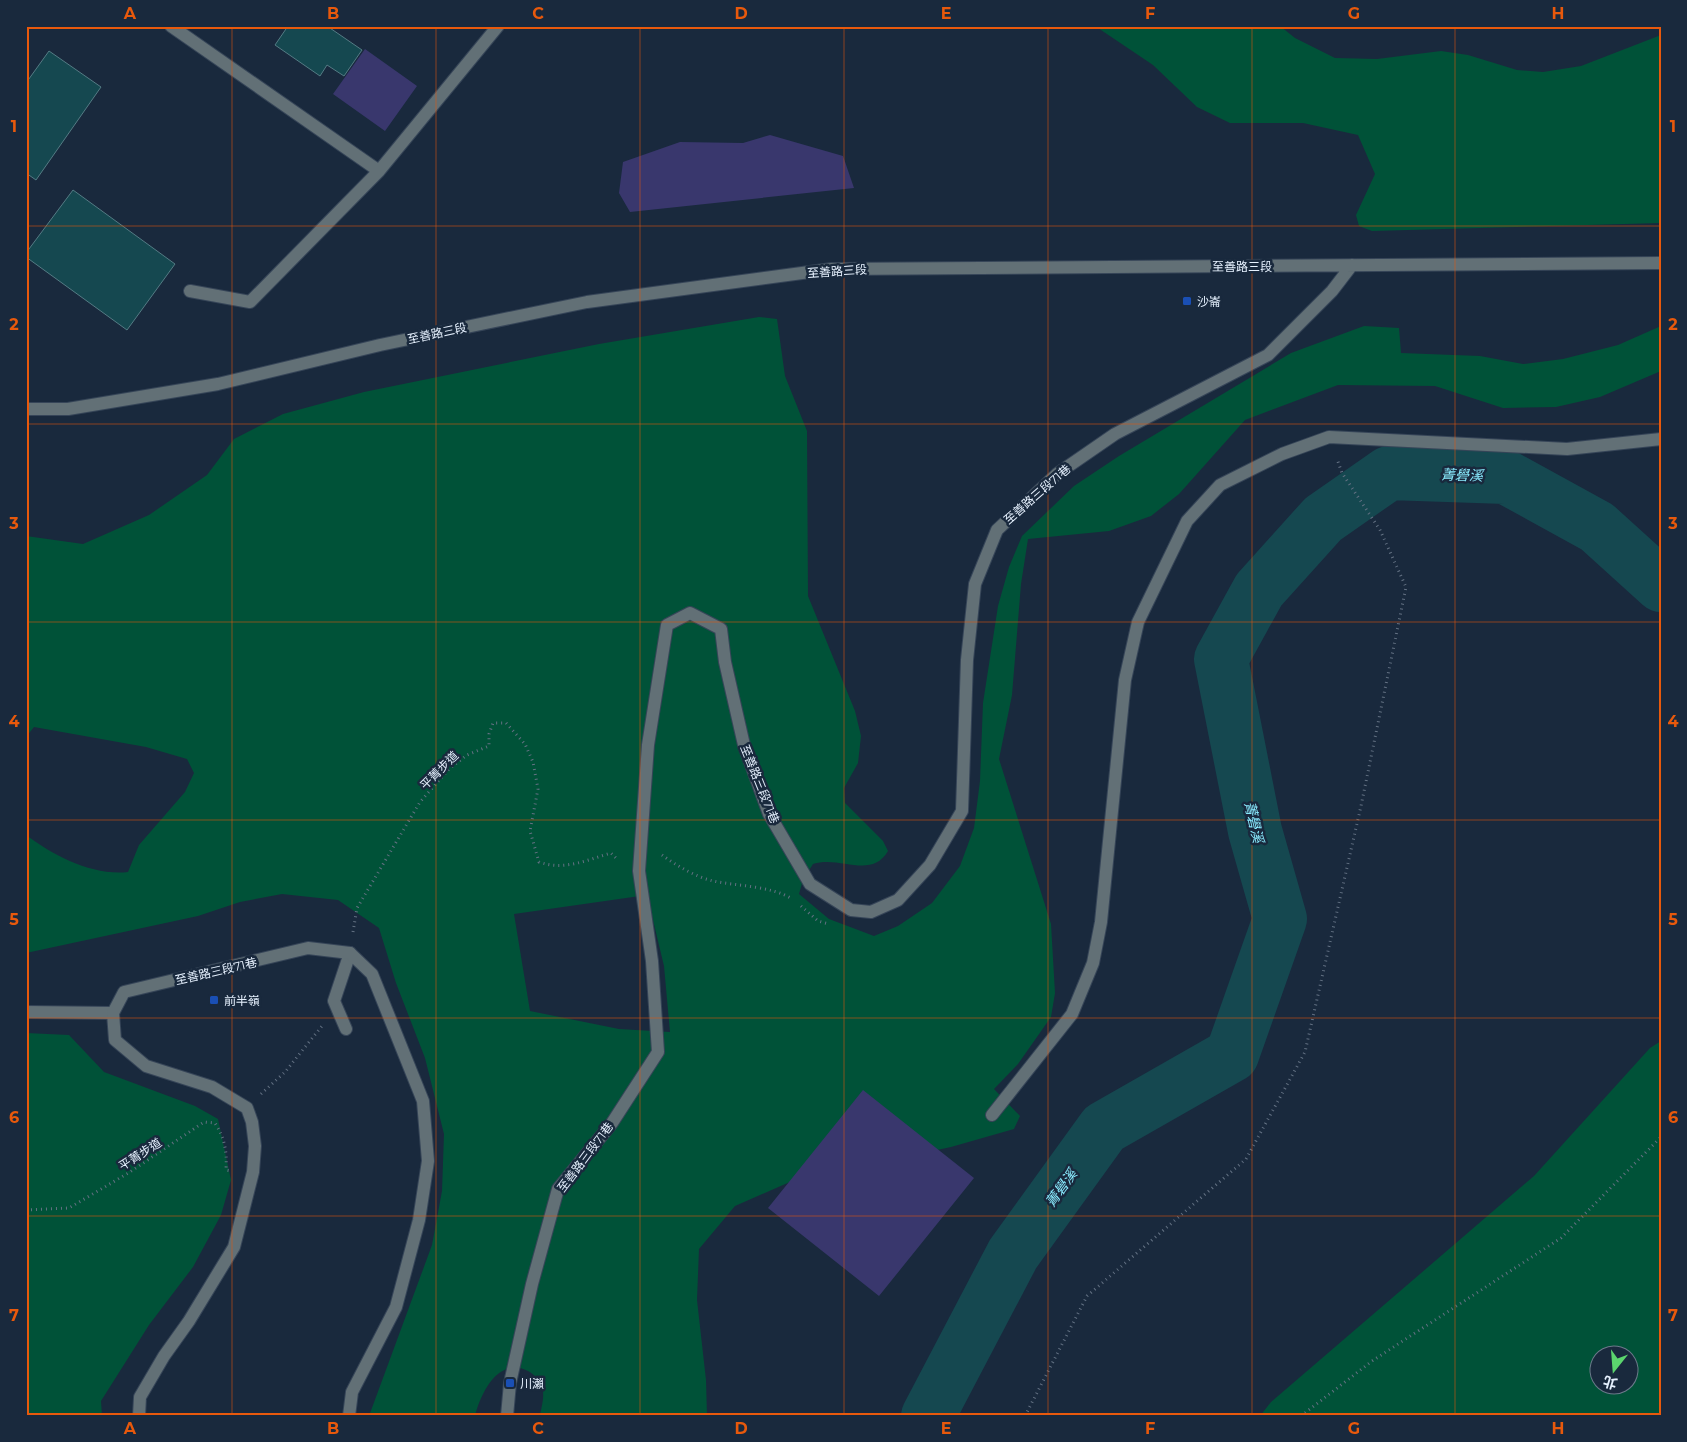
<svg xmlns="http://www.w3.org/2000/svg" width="1687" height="1442" font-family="Montserrat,'Noto Sans TC',sans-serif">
<rect width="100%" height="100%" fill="#19293d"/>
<path fill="#005238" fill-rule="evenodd" d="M1095,26H1280L1295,38L1335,58L1377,59L1441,51L1468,55L1517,70L1543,72L1581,66L1661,35V223L1372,231L1359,226L1356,215L1375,174L1358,135L1303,123H1230L1197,107L1153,65Z
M759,317L777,319L785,376L807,431L808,596L855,711L861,736L858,763L844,788L845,803L883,841L888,851C871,880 840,855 813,864L803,880L799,894L829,919L874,936L898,926L932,903L960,866L974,828L980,781L983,703L998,606L1009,567L1022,536L1074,486L1119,456L1291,353L1364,326L1399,328L1401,353L1480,356L1523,364L1563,359L1618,345L1661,326V371L1600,397L1556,407L1503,408L1435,386L1338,385L1245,420L1179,494L1151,516L1109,531L1028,539L1021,584L1012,695L999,759L1051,924L1055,993L1051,1017L1018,1064L994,1089L1020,1116L1014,1129L951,1147L792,1181L735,1206L699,1249L697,1300L706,1380L707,1416H540C541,1409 544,1399 543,1392C542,1384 535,1374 528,1371C499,1356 481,1392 475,1416H369L432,1245L442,1191L444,1134L425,1058L396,983L379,928L338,900L282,894L240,902L198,916L26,953V835C54,856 93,876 128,872L139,845L185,792L194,773L187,759L146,747L34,727L26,737V536L83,544L149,515L207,475L234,439L283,414L364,392L599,344ZM647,895L664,966L670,1032L619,1029L530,1011L514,914Z
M26,1033L69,1035L104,1072L195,1106L218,1119L231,1180L221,1215L193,1267L149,1325L101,1401L102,1416H26Z
M1661,1041V1416H1260L1271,1402L1534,1176L1650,1048ZM1630,1354V1384H1600V1354Z"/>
<path fill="#154850" stroke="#547b84" d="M288,26H327L362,50L344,76L327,65L320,76L275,45Z
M49,51L101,87L36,180L26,173V83Z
M73,190L175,264L127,330L26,257V253Z"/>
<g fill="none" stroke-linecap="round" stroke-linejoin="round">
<path stroke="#154850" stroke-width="54" d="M928,1416L1013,1254L1104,1128L1232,1055L1280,919L1255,831L1221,659L1259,590L1323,519L1389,473L1506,477L1597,527L1661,585"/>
</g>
<path fill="#39376d" d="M365,49L417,86L385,131L333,94Z
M770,135L843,156L854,188L630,212L619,193L623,162L680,142L743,143Z
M863,1090L974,1178L879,1296L768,1208Z"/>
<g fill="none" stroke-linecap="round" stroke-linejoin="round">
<defs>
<path id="service" d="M171,26L379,171L250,302L190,291
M379,171L498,26
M26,1012L113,1013
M346,1029L334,1001L350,953
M992,1115L1072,1014L1093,963L1101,922L1125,680L1138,622L1187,521L1220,485L1282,454L1329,437L1567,449L1661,439"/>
<path id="tertiary" d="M26,409H68L218,384L380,345L587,302L832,269L1661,263
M139,1416L140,1397L164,1356L189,1321L234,1247L253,1172L255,1146L252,1122L247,1108L212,1087L146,1066L115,1040L113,1013L124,992L308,948L350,953L372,974L423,1101L428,1161L419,1220L396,1307L352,1392L349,1416
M507,1416L510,1383L532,1284L558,1189L612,1123L658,1052L652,961L639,871L648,745L667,625L690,613L721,629L725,662L744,745L769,814L810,884L851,910L871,912L898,900L930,865L962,811L967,660L975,584L997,530L1057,474L1115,434L1268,355L1332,291L1352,265"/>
</defs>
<use href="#service" stroke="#364558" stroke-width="14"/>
<use href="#tertiary" stroke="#364558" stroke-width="14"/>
<path stroke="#637183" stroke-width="3" stroke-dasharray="1 4" stroke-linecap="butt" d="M662,855C677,866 696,877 713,881C737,886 772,886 792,899
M801,906L818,921L829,924
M353,932L357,908L420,802L449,769L467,755L489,746V734L493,723H506L525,744L533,762L538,789L530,831L539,862C564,871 587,860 611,853L617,859
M261,1094L285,1072L322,1026
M26,1210L69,1208L130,1172L204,1122L215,1123C225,1139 227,1151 226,1170L231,1171
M1025,1416L1087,1296L1246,1159L1305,1052L1361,806L1406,587L1380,530L1342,473L1337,459
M1301,1416L1372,1361L1561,1238L1661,1137"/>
<use href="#service" stroke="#627076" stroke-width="12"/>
<use href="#tertiary" stroke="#627076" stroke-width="12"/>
</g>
<path fill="none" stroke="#e8590c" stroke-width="1" stroke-opacity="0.55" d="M232,26V1416M436,26V1416M640,26V1416M844,26V1416M1048,26V1416M1252,26V1416M1455,26V1416M26,226H1661M26,424H1661M26,622H1661M26,820H1661M26,1018H1661M26,1216H1661"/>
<g fill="#1a4fb4" stroke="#19293d" stroke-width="2">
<rect x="1182" y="296" width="10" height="10" rx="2.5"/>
<rect x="209" y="995" width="10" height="10" rx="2.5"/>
<rect x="505" y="1378" width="10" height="10" rx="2.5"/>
</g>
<g text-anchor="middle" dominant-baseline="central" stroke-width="5" stroke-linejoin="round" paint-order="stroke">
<g font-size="12" fill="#e6f1fe" stroke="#19293d">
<text x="1242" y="266">至善路三段</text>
<text transform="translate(837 271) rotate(-4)">至善路三段</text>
<text transform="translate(437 333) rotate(-12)">至善路三段</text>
<text transform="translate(1037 494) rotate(-41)">至善路三段71巷</text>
<text transform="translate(439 770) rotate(-45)">平菁步道</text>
<text transform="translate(760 784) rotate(68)">至善路三段71巷</text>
<text transform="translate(216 971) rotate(-13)">至善路三段71巷</text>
<text transform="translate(140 1154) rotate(-33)">平菁步道</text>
<text transform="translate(585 1157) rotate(-53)">至善路三段71巷</text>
</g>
<g font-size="12" fill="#e6f1fe" stroke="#19293d" text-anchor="start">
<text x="1197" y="301">沙崙</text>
<text x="224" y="1000">前半嶺</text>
<text x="520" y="1383">川瀨</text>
</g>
<g font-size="14" font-style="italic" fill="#89ebfe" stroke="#19293d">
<text transform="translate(1462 475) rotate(2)">菁礐溪</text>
<text transform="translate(1254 822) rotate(77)">菁礐溪</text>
<text transform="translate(1061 1188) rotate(-54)">菁礐溪</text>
</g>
</g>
<rect width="1687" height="1442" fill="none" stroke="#19293d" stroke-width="55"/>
<g transform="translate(1614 1370) rotate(197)"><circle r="24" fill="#19293d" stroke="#6b798a"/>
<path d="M0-4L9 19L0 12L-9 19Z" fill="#5bd56e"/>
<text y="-8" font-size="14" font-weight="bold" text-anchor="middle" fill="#e6f1fe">北</text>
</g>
<rect x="28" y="28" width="1632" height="1386" fill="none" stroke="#e8590c" stroke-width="2"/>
<g font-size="16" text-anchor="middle" font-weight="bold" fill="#e8590c">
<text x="130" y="19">A</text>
<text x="333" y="19">B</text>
<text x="538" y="19">C</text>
<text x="741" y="19">D</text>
<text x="946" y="19">E</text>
<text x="1150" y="19">F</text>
<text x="1354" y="19">G</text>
<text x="1558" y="19">H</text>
<text x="14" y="132">1</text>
<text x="1673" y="132">1</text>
<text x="14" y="330">2</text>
<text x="1673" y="330">2</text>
<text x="14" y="529">3</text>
<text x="1673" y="529">3</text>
<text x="14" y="727">4</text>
<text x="1673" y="727">4</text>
<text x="14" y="925">5</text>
<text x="1673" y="925">5</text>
<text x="14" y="1123">6</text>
<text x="1673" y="1123">6</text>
<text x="14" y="1321">7</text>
<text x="1673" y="1321">7</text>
<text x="130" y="1434">A</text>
<text x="333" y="1434">B</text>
<text x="538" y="1434">C</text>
<text x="741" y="1434">D</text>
<text x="946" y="1434">E</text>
<text x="1150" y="1434">F</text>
<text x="1354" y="1434">G</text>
<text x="1558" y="1434">H</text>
</g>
</svg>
